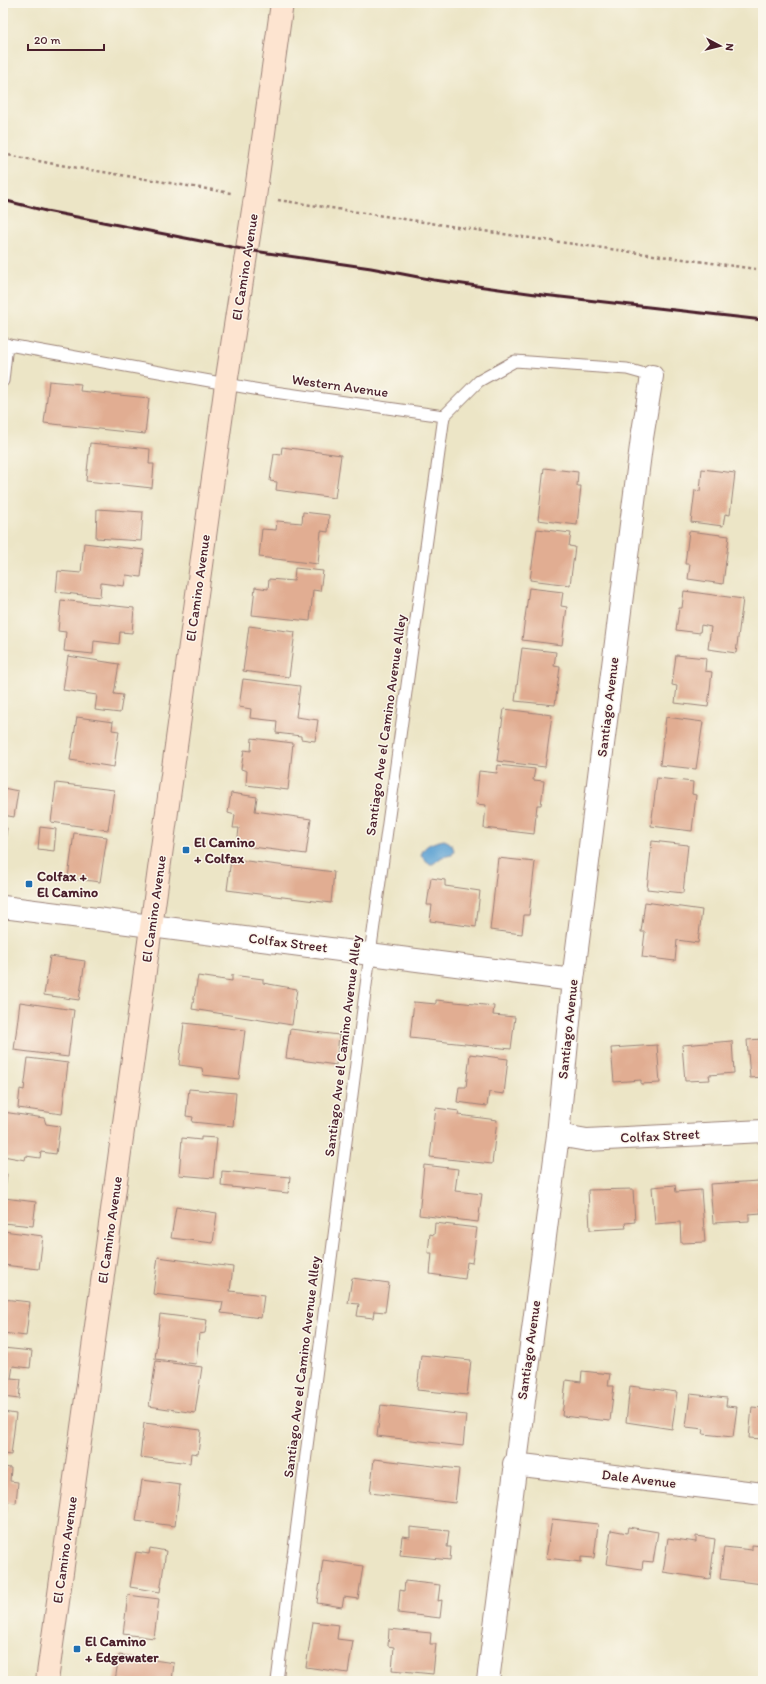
<svg xmlns="http://www.w3.org/2000/svg" width="766" height="1684" font-family="Itim,sans-serif">
<rect width="100%" height="100%" fill="#fbf7ec"/>
<filter id="ink" filterUnits="userSpaceOnUse"><feTurbulence type="fractalNoise" baseFrequency=".025" numOctaves="2"/><feDisplacementMap in="SourceGraphic" scale="8" xChannelSelector="R" yChannelSelector="G"/><feConvolveMatrix kernelMatrix="1 2 1 2 8 2 1 2 1" color-interpolation-filters="sRGB"/></filter>
<filter id="wash" filterUnits="userSpaceOnUse"><feTurbulence type="fractalNoise" baseFrequency=".012" numOctaves="4" result="noise"/><feDisplacementMap in="SourceGraphic" scale="16" xChannelSelector="R" yChannelSelector="G"/><feGaussianBlur stdDeviation="0.9" result="paint"/><feColorMatrix in="noise" values="0 0 0 0 0 0 0 0 0 0 0 0 0 0 0 0 0 1.4 0 .05"/><feComposite in="paint" operator="in"/></filter>
<g filter="url(#wash)">
<rect width="100%" height="100%" fill="#ece5c6"/>
<path fill="#5ea3d3" stroke="#54617f" d="M444,840C450,842 453,845 454,851L452,855L442,857L433,864H430L421,856C423,844 435,842 444,840Z"/>
<g id="blocks">
<path fill="#e1ad92" d="M49,381L81,384L80,391L149,398L145,434L44,423Z
M90,443L150,449L149,464H154L152,488L86,481Z
M282,447L341,455L335,498L276,490L277,482L270,481L274,454L281,455Z
M544,468L578,472L577,486H581L577,525L538,520Z
M702,469L735,473L730,515L725,514L723,526L691,522L695,490L700,491Z
M97,509L143,512L141,541L96,538Z
M303,512L329,515L328,532L321,531L318,564L259,557L262,529L276,530L277,521L302,523Z
M537,529L571,533L569,546L575,547L570,585L530,580Z
M689,531L729,536L723,584L688,579L690,564H685Z
M84,543L144,550L141,577L126,575L124,586L101,583L100,597L56,592L58,571L81,573Z
M295,568L323,571L320,591L313,590L310,621L252,615L255,587L268,589L269,579L294,581Z
M529,588L563,592L561,606L567,607L562,645L522,640Z
M684,591L743,599L736,653L708,649L711,627L701,625L700,633L676,630L679,608H682Z
M61,600L134,608L132,633L120,632L119,644L94,641L93,654L64,651L66,632L58,631Z
M249,626L295,632L289,677L243,671Z
M522,648L556,652L554,666L560,667L555,705L515,701Z
M676,655L706,658L705,671L712,672L708,707L675,703L677,686L672,685Z
M68,656L119,664L114,694L123,695L120,713L95,710L97,695L63,690Z
M243,679L300,686L296,717L318,720L315,741L301,739V736L276,733L277,721L250,718L251,709L239,707Z
M504,709L552,715L545,767L497,761Z
M77,717L113,722L112,730L119,731L114,767L70,760Z
M666,717L703,722L696,769L660,765Z
M252,738L293,743L288,790L246,785L247,771L241,769L244,750L251,751Z
M498,765L535,769L533,780L544,781L541,805H537L534,834L484,828L486,805L476,804L479,771L497,773Z
M657,778L693,782L692,794L696,795L692,831L651,826Z
M56,783L114,790L108,830L51,822Z
M3,788L18,791L14,817L3,815Z
M231,793L257,797L255,811L311,819L306,854L237,845L239,828H233L235,815L228,813Z
M3,827L7,828L4,847H3Z
M40,827L56,829L54,851L38,849Z
M74,833L107,837L100,882L68,878Z
M652,841L688,845L683,893L647,889Z
M498,858L535,862L529,915H524L522,934L490,930Z
M231,859L334,872L331,903L227,890Z
M431,878L445,880V886L480,891L476,927L430,921L432,905H427Z
M645,902L702,910L698,943L677,940L675,961L642,957L645,932H641Z
M50,956L85,961L79,1000L44,995Z
M232,975L263,979V983L297,989L292,1025L192,1009L198,976L232,981Z
M436,1000L494,1006L493,1015L515,1017L511,1049L410,1038L414,1002L436,1004Z
M20,1002L74,1010L68,1057L14,1050Z
M184,1023L245,1030L239,1079L203,1075L202,1068L179,1065Z
M290,1029L339,1035L336,1065L286,1058Z
M763,1039V1077L750,1078L747,1040Z
M732,1041L734,1073L709,1075L710,1080L685,1081L682,1045Z
M657,1045L660,1083L641,1084V1080L614,1082L611,1048Z
M470,1054L508,1059L504,1094L489,1092L487,1106L457,1102L459,1087H466Z
M28,1058L68,1063L62,1114L18,1108L20,1089L24,1090Z
M189,1089L236,1093L233,1126L192,1122L193,1117L186,1116Z
M436,1108L459,1111L458,1115L497,1120L492,1164L430,1157Z
M3,1112L44,1118L46,1124L60,1126L56,1154L41,1152L40,1158L26,1156L25,1160L3,1156Z
M201,1137L217,1138L213,1178L179,1175L182,1138L201,1140Z
M424,1165L458,1169L455,1191L482,1194L478,1222L419,1215Z
M222,1171L290,1177L288,1193L221,1186Z
M3,1173L7,1174L4,1198L36,1202L33,1226L3,1223Z
M759,1181L761,1213L749,1214V1221L713,1223L710,1184Z
M675,1185L676,1192L701,1190L705,1242L681,1243L680,1222L655,1224L652,1187Z
M633,1189L635,1222L625,1223L626,1228L590,1230L588,1190Z
M176,1207L217,1213L213,1243L171,1238Z
M435,1223L477,1228L472,1263L467,1262L465,1279L430,1274L432,1253H428L430,1234L434,1235Z
M3,1231L43,1236L39,1269L3,1265Z
M158,1257L233,1267L230,1291L264,1295L261,1318L221,1313L223,1302L153,1294Z
M352,1278L389,1283L385,1312L374,1311L373,1318L357,1316L359,1304L348,1303Z
M3,1299L30,1302L26,1336L3,1333Z
M160,1314L207,1320L205,1333L199,1334L196,1364L155,1359Z
M3,1348L32,1351L30,1368L13,1366L11,1378L21,1379L19,1399L3,1397Z
M421,1355L471,1360L467,1395L417,1390Z
M156,1361L202,1367L195,1413L149,1406Z
M582,1371L610,1374L608,1386H614L610,1421L562,1416L566,1380L581,1382Z
M630,1386L677,1392L672,1429L626,1422Z
M690,1394L727,1398L726,1406L737,1407L733,1437L703,1434L704,1429L686,1427Z
M381,1405L466,1415L463,1446L377,1436Z
M752,1407L763,1408V1439L749,1438Z
M3,1412L16,1414L11,1455L3,1454Z
M144,1423L201,1430L198,1454L191,1453L190,1463L140,1457Z
M374,1459L459,1469L455,1503L370,1493Z
M3,1467L11,1468L10,1481L18,1482L16,1503L7,1502L6,1514H3Z
M142,1480L180,1485L175,1526L136,1521Z
M552,1519L598,1524L594,1558L581,1557V1562L546,1558Z
M410,1527L449,1531L447,1547H451L450,1560L400,1555L402,1536L410,1537Z
M628,1527L658,1532L653,1562L643,1561L642,1569L606,1564L611,1530L627,1533Z
M696,1536L715,1539L710,1579L663,1572L668,1538L696,1542Z
M752,1545L763,1546V1584L720,1579L724,1547L752,1550Z
M150,1548L166,1551L160,1592L130,1587L136,1552L149,1554Z
M323,1560L363,1566L358,1599L344,1597L342,1607L317,1603Z
M405,1581L440,1585L438,1601L442,1600L440,1618L398,1613L400,1590L404,1591Z
M128,1595L159,1599L154,1638L123,1634Z
M313,1622L339,1625L337,1639L353,1641L348,1673L306,1667Z
M389,1629L431,1633L430,1644H436L433,1674L392,1670L394,1647L388,1646Z
M119,1655L174,1663L172,1681H115Z"/>
</g>
</g>
<g filter="url(#ink)">
<use href="#blocks" fill-opacity="0" stroke="#9b8278" stroke-width="1"/>
<g fill="none" stroke-linecap="round" stroke-linejoin="round">
<defs>
<path id="service" d="M3,344L260,390L444,416L479,381L515,361L627,369L652,376
M3,381L7,344
M277,1681L370,954L444,416"/>
<path id="minor" d="M3,907L573,980
M558,1135L587,1140L763,1131
M514,1464L763,1494
M488,1681L558,1135L573,980L642,438L652,376"/>
<path id="secondary" d="M47,1681L226,384L255,197L282,3"/>
</defs>
<use href="#service" stroke="#9b8278" stroke-width="13"/>
<use href="#minor" stroke="#9b8278" stroke-width="24"/>
<use href="#secondary" stroke="#9b8278" stroke-width="24"/>
<path stroke="#9b8278" stroke-width="2.5" stroke-dasharray="3 3" stroke-linecap="butt" d="M3,154L54,164L231,193
M278,200L530,238L763,270"/>
<use href="#service" stroke="#fff" stroke-width="11"/>
<use href="#minor" stroke="#fff" stroke-width="22"/>
<use href="#secondary" stroke="#fde4d0" stroke-width="22"/>
<path stroke="#4a1f2b" stroke-width="3" d="M3,200L46,211L247,250L371,268L434,280L543,295L763,320"/>
</g>
</g>
<g fill="#1f6fb2" stroke="#fbf7ec" stroke-width="1.5">
<rect x="182" y="846" width="8" height="8" rx="2"/>
<rect x="25" y="880" width="8" height="8" rx="2"/>
<rect x="73" y="1645" width="8" height="8" rx="2"/>
</g>
<g text-anchor="middle" dominant-baseline="central" stroke-width="3" stroke-linejoin="round" paint-order="stroke">
<g font-size="14" fill="#4a1f2b" stroke="#fbf7ec">
<text transform="translate(245 267) rotate(-81)">El Camino Avenue</text>
<text transform="translate(340 386) rotate(8)">Western Avenue</text>
<text transform="translate(198 588) rotate(-82)">El Camino Avenue</text>
<text transform="translate(608 707) rotate(-83)">Santiago Avenue</text>
<text transform="translate(386 725) rotate(-82)">Santiago Ave el Camino Avenue Alley</text>
<text transform="translate(154 909) rotate(-82)">El Camino Avenue</text>
<text transform="translate(288 943) rotate(7)">Colfax Street</text>
<text transform="translate(568 1029) rotate(-84)">Santiago Avenue</text>
<text transform="translate(343 1046) rotate(-83)">Santiago Ave el Camino Avenue Alley</text>
<text transform="translate(660 1136) rotate(-3)">Colfax Street</text>
<text transform="translate(110 1230) rotate(-82)">El Camino Avenue</text>
<text transform="translate(529 1350) rotate(-82)">Santiago Avenue</text>
<text transform="translate(302 1367) rotate(-83)">Santiago Ave el Camino Avenue Alley</text>
<text transform="translate(639 1479) rotate(7)">Dale Avenue</text>
<text transform="translate(65 1550) rotate(-82)">El Camino Avenue</text>
</g>
<g font-size="14" font-weight="bold" fill="#4a1f2b" stroke="#fbf7ec" text-anchor="start">
<text x="194" y="842">El Camino<tspan x="194" dy="16">+ Colfax</tspan></text>
<text x="37" y="876">Colfax +<tspan x="37" dy="16">El Camino</tspan></text>
<text x="85" y="1641">El Camino<tspan x="85" dy="16">+ Edgewater</tspan></text>
</g>
</g>
<rect width="766" height="1684" fill="none" stroke="#fbf7ec" stroke-width="16"/>
<g transform="translate(720 46) rotate(97)" stroke="#fbf7ec" stroke-width="3" paint-order="stroke">
<path d="M0-3L7 15L0 10L-7 15Z" fill="#4a1f2b"/>
<text y="-6" font-size="11" font-weight="bold" text-anchor="middle" fill="#4a1f2b">N</text>
</g>
<path d="M28 44v6h76v-6" fill="none" stroke="#4a1f2b" stroke-width="2"/>
<text x="34" y="44" font-size="12" fill="#4a1f2b" stroke="#fbf7ec" stroke-width="3" paint-order="stroke">20 m</text>
</svg>
